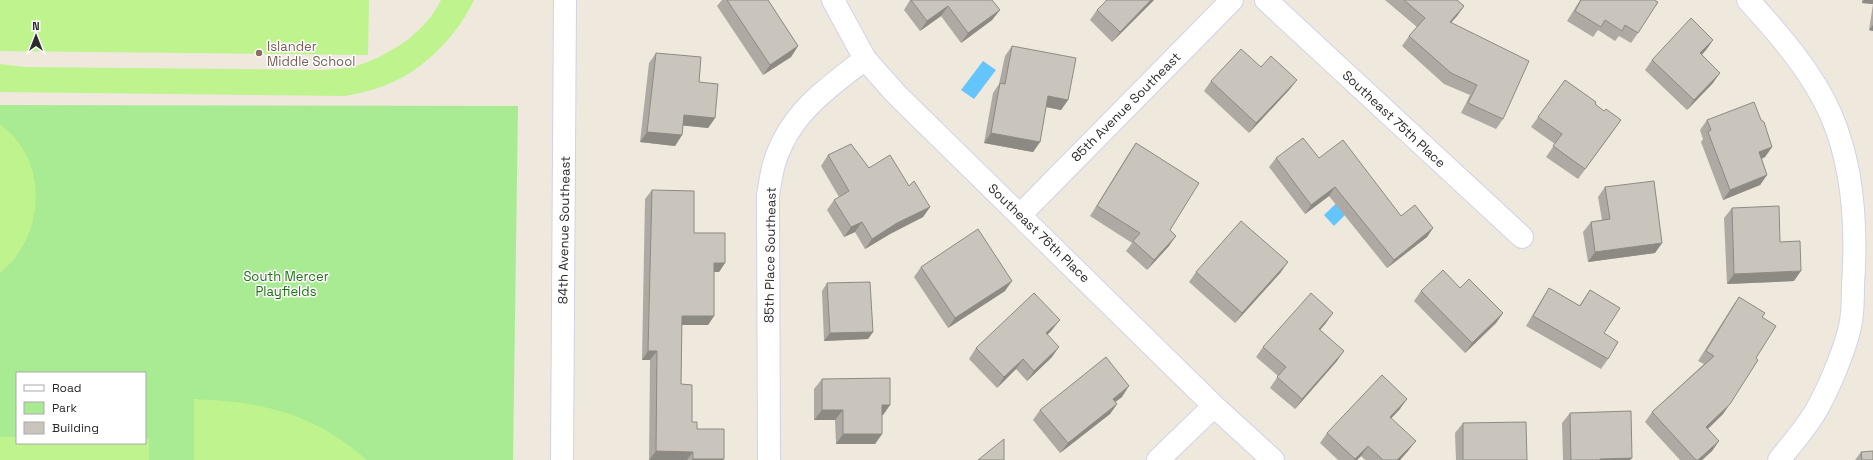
<svg xmlns="http://www.w3.org/2000/svg" width="1873" height="460" font-family="'Space Grotesk',sans-serif">
<rect width="100%" height="100%" fill="#efe8dc"/>
<path fill="#a9eb93" fill-rule="evenodd" d="M0,105L518,106L513,460H0ZM17,373H145V443H17Z"/>
<path fill="#bff38d" d="M0,0H369L368,55L0,51Z
M441,0H474C455,40 418,76 375,89C365,92 355,94 345,96L0,92V64L24,67L322,70C334,69 347,69 359,65C390,55 427,31 441,0Z
M0,124C4,128 10,132 14,137C49,176 40,241 0,273Z
M194,399C264,402 313,413 367,460H194Z
M0,437H17V443H145V439H149V460H0Z"/>
<path fill="#64c5fc" d="M983,61L996,70L974,99L961,90Z
M1347,193L1357,203L1334,226L1324,215Z"/>
<g fill="none" stroke-linecap="round" stroke-linejoin="round">
<defs>
<path id="street" d="M1266,0L1522,237
M1748,0C1779,34 1813,73 1831,115C1854,168 1857,228 1853,285C1853,297 1853,310 1851,321C1847,346 1827,393 1814,414C1804,430 1791,445 1779,460
M865,59L896,94L1214,406
M1020,215L1232,0
M562,460L565,0
M769,460L768,195C770,185 771,174 774,164C789,114 826,89 865,59L833,0
M1158,460L1214,406L1273,460"/>
</defs>
<use href="#street" stroke="#d1d3e6" stroke-width="24"/>
<use href="#street" stroke="#fff" stroke-width="22"/>
</g>
<path fill="#aea9a2" d="M722,0H768L798,46L791,57L763,75L717,6Z
M910,0H992L1000,10L992,20L961,43L941,16L920,31L904,10Z
M1105,0H1154L1112,42L1090,20L1097,10L1106,1Z
M1385,0H1457L1464,6L1457,16L1451,22L1503,119L1496,129L1461,113L1470,95L1444,84L1402,46L1409,36L1417,27Z
M1580,0H1654L1638,33L1631,43L1619,36L1615,41L1598,30L1593,37L1567,21Z
M1862,0H1873V31L1869,30L1873,4L1862,3Z
M1713,40L1706,50L1702,55L1713,83L1687,110L1645,70L1652,60Z
M1012,46L1068,100L1061,110L1046,107L1040,142L1033,152L984,143L993,93L999,84L1005,56Z
M656,53L699,82L715,118L708,128L683,125L682,135L675,146L640,142L649,63Z
M1261,67L1297,80L1289,90L1249,133L1204,91L1211,81Z
M1565,80L1595,104L1614,130L1578,179L1546,157L1555,144L1531,127Z
M1707,120L1772,147L1765,157L1762,159L1767,175L1760,185L1723,200L1701,142L1703,139L1700,130Z
M1136,143L1170,230L1169,246L1147,270L1126,251L1132,243L1090,216L1129,153Z
M828,155L869,168L909,186L930,207L923,217L890,234L865,249L855,232L844,237L827,210L834,200L839,197L821,166Z
M1276,158H1319L1401,216L1433,228L1427,237L1387,268L1329,196L1305,214L1269,167Z
M1605,187L1662,243L1655,253L1588,262L1583,232L1591,222L1602,220L1598,197Z
M652,190L694,233L725,263L719,272H714V316L708,325H682L681,384L692,422L724,459L723,460H649L650,360H642L645,199Z
M1732,208L1794,281L1727,284L1724,218Z
M921,267L1005,291L948,328L914,277Z
M1196,272H1281L1235,323L1189,282Z
M827,283L873,332L868,339L824,341L822,291Z
M1460,288L1503,313L1496,323L1465,353L1414,301L1421,291Z
M1549,288L1579,306L1590,290L1604,333L1608,359L1601,369L1526,326L1542,299Z
M1739,297L1762,317L1756,358L1723,414L1708,429L1719,441L1712,451L1702,460H1680L1645,422L1652,412L1704,364L1698,361L1732,307Z
M1326,323L1320,330L1337,361L1295,409L1270,388L1278,376L1256,357L1263,347Z
M1052,330L1047,335L1052,357L1027,381L1016,369L997,388L969,359L976,348Z
M822,379L890,405L883,415H882V434L875,444H836L835,420H814V389Z
M1122,397L1115,402L1117,404L1110,414L1060,453L1033,420L1040,410Z
M1400,409L1391,418L1408,451L1400,460H1365L1361,456L1357,460H1338L1320,443L1327,433Z
M1570,413L1632,458L1630,460H1563L1562,423Z
M1463,423L1527,460H1456L1455,433Z
M1861,452L1873,460H1855Z"/>
<path fill="#8d8a84" d="M1151,0H1154L1112,42L1120,32Z
M1864,0H1873V4L1862,3Z
M948,6L941,16L920,31L927,21Z
M1464,6L1457,16L1443,32L1450,22Z
M1000,10L992,20L961,43L968,33Z
M1873,25V31L1869,30Z
M1713,40L1706,50L1693,63L1700,53Z
M798,46L791,57L763,75L770,65Z
M1720,73L1713,83L1687,110L1694,100Z
M1297,80L1289,90L1249,133L1256,123Z
M1048,96L1068,100L1061,110L1041,106Z
M684,115L715,118L708,128L677,125Z
M647,132L682,135L675,146L640,142Z
M991,133L1040,142L1033,152L984,143Z
M1772,147L1765,157L1752,162L1759,152Z
M1767,175L1760,185L1723,200L1730,190Z
M1335,187L1329,196L1305,214L1311,205Z
M930,207L923,217L890,234L865,249L872,239L897,223Z
M862,222L855,232L844,237L851,227Z
M1433,228L1427,237L1387,268L1394,260Z
M1176,236L1169,246L1147,270L1154,260Z
M1662,243L1655,253L1588,262L1595,252Z
M1288,262L1281,272L1235,323L1242,313Z
M714,263H725L719,272H708Z
M1801,271L1794,281L1727,284L1734,274Z
M1012,281L1005,291L948,328L955,318Z
M1333,313L1326,323L1312,339L1319,329Z
M1503,313L1496,323L1465,353L1472,343Z
M682,316H714L708,325H675Z
M1060,320L1052,330L1039,343L1046,333Z
M873,332L868,339L824,341L830,333Z
M1059,347L1052,357L1027,381L1034,371Z
M648,351H657L650,360H642Z
M1344,351L1337,361L1295,409L1302,399Z
M1023,359L1016,369L997,388L1004,377Z
M1129,386L1122,397L1106,409L1113,399Z
M1407,399L1400,409L1383,427L1390,417Z
M1117,404L1110,414L1060,453L1068,443Z
M1730,404L1723,414L1699,437L1706,427Z
M882,405H890L883,415H875Z
M822,410H843L835,420H814Z
M843,434H882L875,444H836Z
M1416,441L1408,451L1400,460H1397Z
M1719,441L1712,451L1702,460H1698Z
M1368,446L1361,456L1357,460H1354Z
M656,451L693,452L687,460H649Z
M1632,458L1630,460H1599L1600,459Z
M693,459H724L723,460H692Z"/>
<path fill="#cac5bc" stroke="#8d8a84" d="M727,0H768L798,46L770,65Z
M911,0H992L1000,10L968,33L948,6L927,21Z
M1107,0H1151L1120,32L1097,10Z
M1404,0H1457L1464,6L1450,22L1529,61L1503,119L1468,103L1477,85L1451,73L1409,36L1425,18Z
M1581,0H1654L1658,2L1638,33L1625,25L1622,31L1605,20L1601,27L1575,11Z
M1691,18L1713,40L1700,53L1720,73L1694,100L1652,60Z
M1012,46L1076,58L1068,100L1048,96L1040,142L991,133L1000,83L1005,84Z
M1241,49L1261,67L1271,56L1297,80L1256,123L1211,81Z
M656,53L701,57L699,82L718,84L715,118L684,115L682,135L647,132Z
M1565,80L1596,102L1595,104L1604,111L1606,109L1621,120L1585,169L1553,146L1562,134L1538,117Z
M1754,102L1761,120L1764,122L1772,147L1759,152L1767,175L1730,190L1708,132L1711,130L1707,120Z
M1303,138L1319,158L1343,140L1401,216L1415,205L1433,228L1394,260L1335,187L1311,205L1276,158Z
M1136,143L1199,183L1170,230L1176,236L1154,260L1133,241L1140,233L1097,206Z
M851,144L869,168L890,155L909,186L914,181L930,207L897,223L872,239L862,222L851,227L834,200L849,191L828,155Z
M1654,181L1662,243L1595,252L1591,222L1610,219L1605,187Z
M652,190L694,191V233H725V263H714V316H682L681,384L692,385V422H697V429H724V459H693V452L656,451L657,351H648Z
M1779,206L1780,242L1800,241L1801,271L1734,274L1732,208Z
M1241,221L1288,262L1242,313L1196,272Z
M978,229L1012,281L955,318L921,267Z
M1443,270L1460,288L1469,279L1503,313L1472,343L1421,291Z
M870,282L873,332L830,333L827,283Z
M1549,288L1580,306L1590,290L1620,308L1604,333L1618,342L1608,359L1533,316Z
M1034,293L1060,320L1046,333L1059,347L1034,371L1023,359L1004,377L976,348Z
M1311,293L1333,313L1319,329L1344,351L1302,399L1277,377L1286,367L1263,347Z
M1739,297L1765,313L1762,317L1776,326L1756,358L1758,360L1730,404L1706,427L1719,441L1698,460H1696L1652,412L1714,356L1706,351Z
M1106,357L1129,386L1113,399L1117,404L1068,443L1040,410Z
M1382,375L1407,399L1390,417L1416,441L1397,460H1383L1368,446L1355,459L1327,433Z
M890,378V405H882V434H843V410H822V379Z
M1631,411L1632,458L1600,459V460H1571L1570,413Z
M1526,422L1527,460H1463V423Z
M1004,439V460H978Z
M1873,451V460H1862L1861,452Z"/>
<circle fill="#8d6e63" stroke="#fff" stroke-width="1.5" cx="259" cy="53" r="4"/>
<g text-anchor="middle" dominant-baseline="central" stroke-width="3" stroke-linejoin="round" paint-order="stroke">
<g font-size="13" fill="#785e54" stroke="#fff" text-anchor="start">
<text x="267" y="46">Islander<tspan x="267" dy="15">Middle School</tspan></text>
</g>
<g font-size="13" fill="#2b2b2b" stroke="#fff">
<text transform="translate(1126 107) rotate(-45)">85th Avenue Southeast</text>
<text transform="translate(1394 119) rotate(43)">Southeast 75th Place</text>
<text transform="translate(564 230) rotate(-89)">84th Avenue Southeast</text>
<text transform="translate(1039 233) rotate(44)">Southeast 76th Place</text>
<text transform="translate(770 255) rotate(-89)">85th Place Southeast</text>
</g>
<g font-size="13" fill="#1d7112" stroke="#fff">
<text x="286" y="276">South Mercer<tspan x="286" dy="15">Playfields</tspan></text>
</g>
</g>
<rect x="16" y="372" width="130" height="72" fill="#ffffff" stroke="#aaaaaa"/>
<rect x="24" y="385" width="20" height="6" fill="#ffffff" stroke="#aaaaaa"/>
<text x="52" y="392" font-size="12" fill="#2b2b2b">Road</text>
<rect x="24" y="402" width="20" height="12" fill="#a9eb93" stroke="#aaaaaa"/>
<text x="52" y="412" font-size="12" fill="#2b2b2b">Park</text>
<rect x="24" y="422" width="20" height="12" fill="#cac5bc" stroke="#aaaaaa"/>
<text x="52" y="432" font-size="12" fill="#2b2b2b">Building</text>
<g transform="translate(36 36)" stroke="#ffffff" stroke-width="3" paint-order="stroke">
<path d="M0-3L7 15L0 10L-7 15Z" fill="#2b2b2b"/>
<text y="-6" font-size="11" font-weight="bold" text-anchor="middle" fill="#2b2b2b">N</text>
</g>
</svg>
